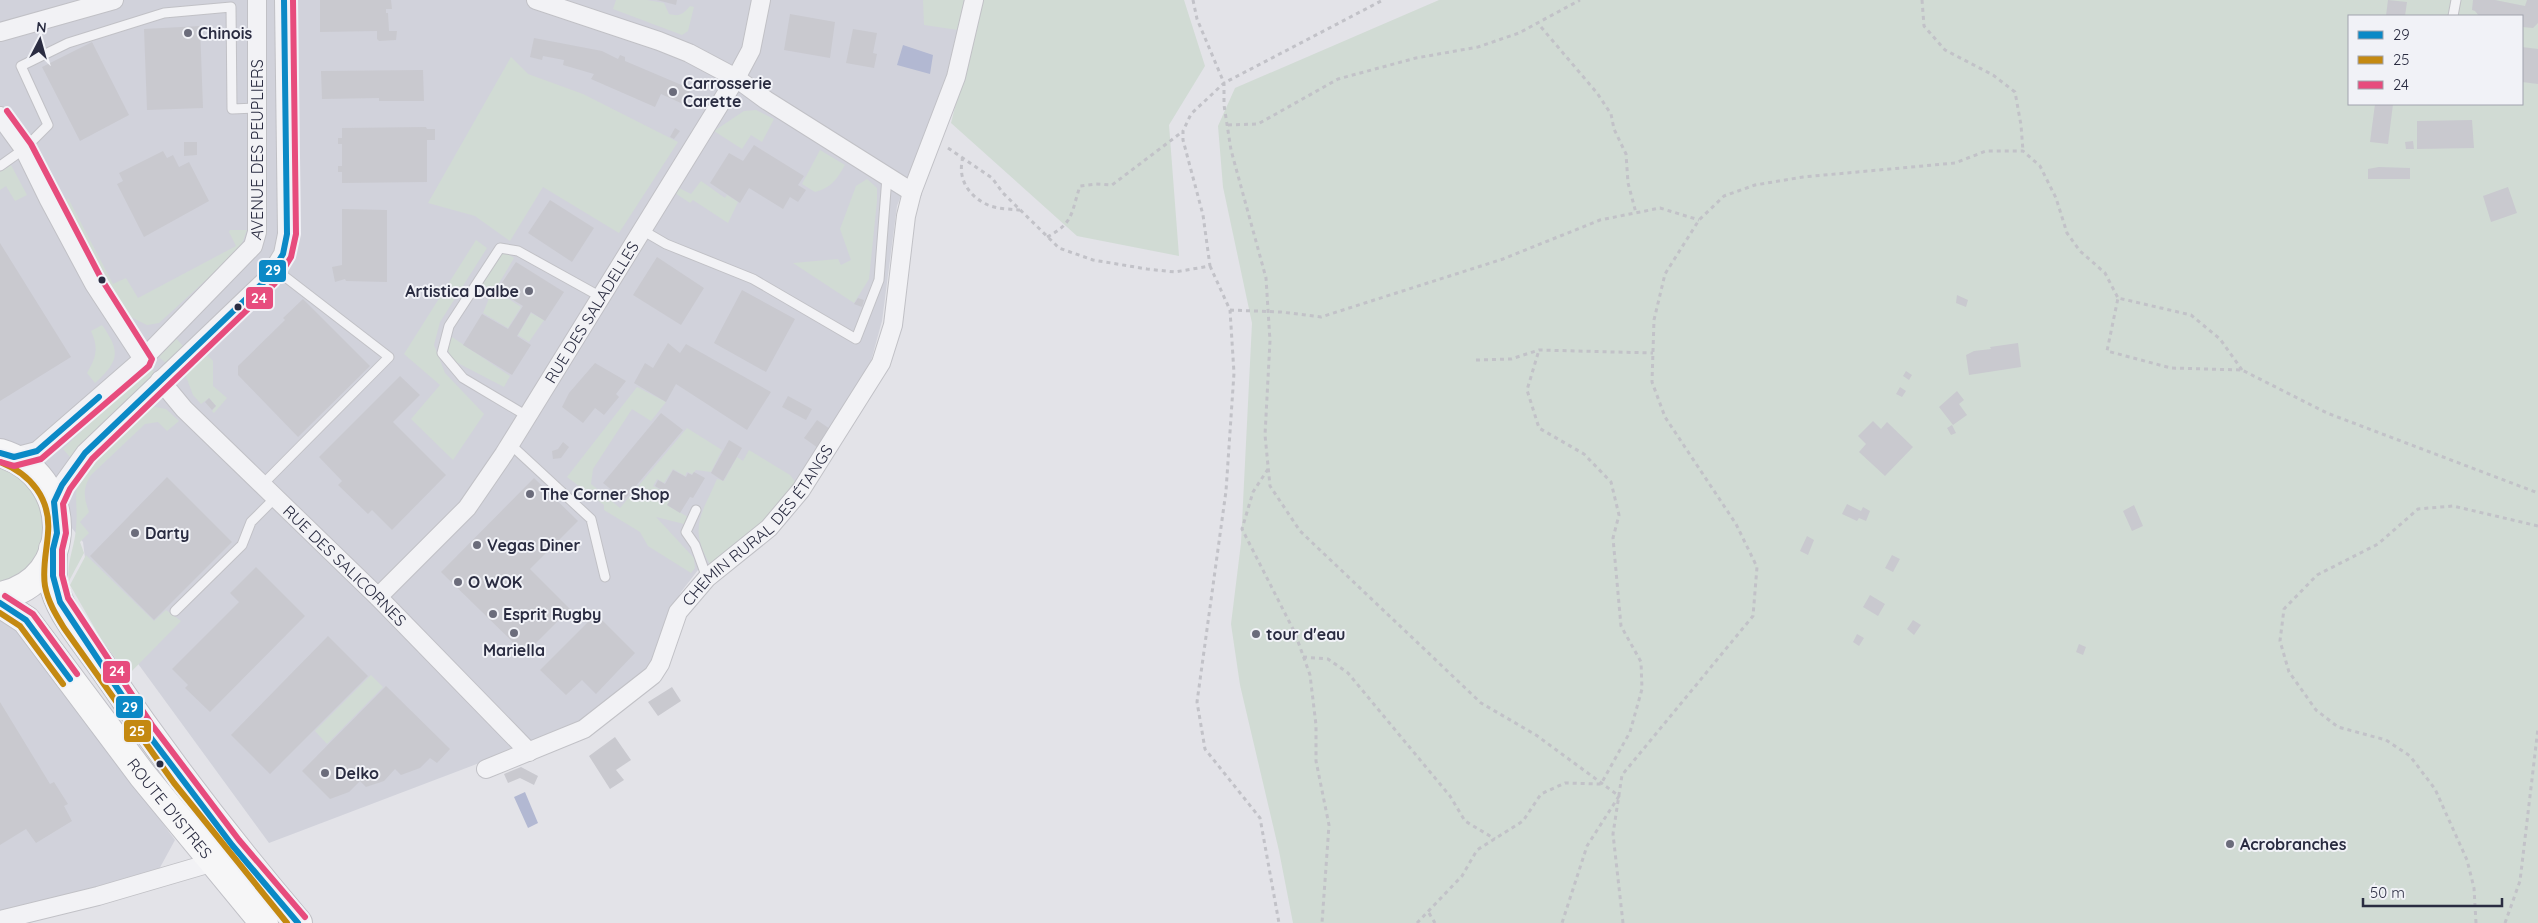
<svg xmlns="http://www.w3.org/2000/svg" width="2538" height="923" font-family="Quicksand,sans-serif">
<rect width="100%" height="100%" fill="#e3e3e8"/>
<path fill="#d1d2db" d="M0,0H967L949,74L897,206L882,321L871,361L839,418L797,484L714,564L698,570L681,592L669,616L655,657L648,666L607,705L582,724L269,843L90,598L83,542L0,438Z
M0,620L19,629L175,840L157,873L0,915Z"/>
<path fill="#d1dbd4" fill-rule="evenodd" d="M616,0H647L664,3L669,14C680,17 683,14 690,6L694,7L688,31L682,35L613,9Z
M923,0H964L958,30L924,25Z
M982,0H1184L1205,66L1169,125L1179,256L1077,236L951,123Z
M1439,0H2538V923H1293L1279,851L1240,685L1231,624L1241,543L1252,323L1223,187L1218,126L1235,88ZM2349,16H2522V104H2349Z
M511,57L528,74L583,94L678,142L619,233L543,187L510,241L475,216L428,203Z
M756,110L774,119L762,142L751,135L742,149L714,131L744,111Z
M820,150L845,165C837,179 831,188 815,192L802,184Z
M11,165L27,195L15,201L6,186L0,190V172Z
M867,179L877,188V201L869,279L854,303L793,263L838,259L841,265L851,260L840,229L856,186Z
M701,181L725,198L727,195L738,202L728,223L693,200L690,203L675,193L679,188L691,194Z
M68,198L113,284L126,278L138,298L236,246L229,232L230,230H247L240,249L159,323L147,325L129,316L61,207Z
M476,240L487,248L440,322L434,345L445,373L484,414L453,460L411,419L440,385L404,354Z
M503,251L514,258L495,290L521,307L508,328L483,313L490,296L480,287Z
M531,313L544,320L529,342L518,335Z
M102,325C121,352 119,361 95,383L87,373C96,358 99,348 91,331Z
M173,335L184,347L167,364L159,357Z
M452,337L510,376L504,387L454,361L446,347Z
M205,353L213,361V386L227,398L214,413L212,411L216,406L209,398L201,404L193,395L184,371L191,362Z
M149,366L157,375L70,457L63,449Z
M637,387L666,402L651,421L632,409L593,469L591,484L620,508L687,428L722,450L711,472L696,470L692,474L687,472L685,476L673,469L664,483L657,479L653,486L660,490L659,493L670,499L667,505L688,517L684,524L656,517L694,558L695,568L691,573L648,546L640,532L604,510V505L567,477Z
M150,406L166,409L179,421L167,431L158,422L145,424L91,475C82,489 84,498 89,512L80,522L89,533L80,542L84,553L69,581C66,563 75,546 76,528C78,511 74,495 78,478C83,457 130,415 150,406Z
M749,450L790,475L796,483L763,523L711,566C688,528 701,516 717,479L724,481L737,457L743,461Z
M0,463L35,485L47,532L34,563L21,574L0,583Z
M86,555L154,621L166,610L181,621L128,675L101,639L70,585Z
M371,675L383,687L327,744L315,731Z"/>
<path fill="#b2b8d2" d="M903,45L933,55L930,74L897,65Z
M525,792L538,823L528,828L514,797Z"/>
<path fill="#c9c9cf" d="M320,0H391L392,9H386V13H388L389,31H397L396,40L379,41L377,39V31L320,32Z
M657,0H677L676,5Z
M2388,0L2407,2L2405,16H2386Z
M2473,0H2495L2525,6L2527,0H2538V23L2533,28L2522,27V16H2479L2475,11L2472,10Z
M790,14L835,22L830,58L784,50Z
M200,26L203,108L147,110L144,29Z
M853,29L877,33L873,53L877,54L874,68L846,63Z
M534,38L602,51L618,59L620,55L625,57V61L691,89L683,104L661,94L655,107L591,79L594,74L563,65L564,60L543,56L542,60L530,57Z
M92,42L129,115L80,141L42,67Z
M2522,47L2538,49V84L2522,82Z
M423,70L424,101H379V98L322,99L321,71Z
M2375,104H2393L2388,144L2370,142Z
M2472,120L2474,148L2417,149V121Z
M426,127L427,129H435V140H427V182L342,183V172H338V166H342V144H338V138H342V128Z
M675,128L680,131L674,139L670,137Z
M2413,141L2414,149H2406L2405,142Z
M184,142H197V155L184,156Z
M754,145L804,176L798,185L806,190L798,202L790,197L783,209L749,188L740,203L710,183L729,153L743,161Z
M163,151L167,158L173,155L179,167L189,162L209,201L144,237L117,184L123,181L119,173Z
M2379,167L2410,168V179H2368V169Z
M2508,187L2517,213L2491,222L2483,196Z
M550,200L594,228L572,262L528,233Z
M342,209L387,210V282L346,281L345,279L335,282L332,267L342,265Z
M0,243L71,357L0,401Z
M657,257L704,288L681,325L633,295Z
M516,262L564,292L545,321L531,312L517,336L531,345L512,375L463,345L482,314L508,329L523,306L497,290Z
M742,290L795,319L766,372L714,343Z
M1957,295L1968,300L1966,307L1956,303Z
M858,298L864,300L862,307L854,304Z
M303,299L370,366L298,437L238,375V366L285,320L283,318Z
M668,343L680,353L686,344L771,392L747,430L676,384L666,402L634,383L645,363L653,368Z
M2018,343L2021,367L1969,375L1966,355L1974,351L1991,349L1990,347Z
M595,363L626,381L616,394L619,397L604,415L595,408L583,423L562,407L569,393Z
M1906,371L1912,375L1909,380L1903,376Z
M400,376L420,395L393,422L446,475L392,530L372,510L368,514L338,485L342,481L319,457Z
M1900,387L1906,391L1902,397L1896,394Z
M1957,391L1964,400L1959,404L1967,415L1953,425L1939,407Z
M788,396L812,409L806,420L782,407Z
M209,398L216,406L212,410L205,402Z
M661,413L683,430L624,500L603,483Z
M817,420L830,429L818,448L804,438Z
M1873,421L1881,429L1887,422L1913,447L1885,476L1859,452L1866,444L1858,436Z
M1952,425L1956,433L1951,435L1947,428Z
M729,440L742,448L723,481L711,473Z
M563,442L569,447L561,458L553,459L552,451L558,449Z
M673,470L686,477L688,473L692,475L694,472L705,478L693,498L690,497L680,513L667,505L671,499L660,493L662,490L655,486L658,480L665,484Z
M167,477L232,542L154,620L90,556Z
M534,478L578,521L530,569L570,609L525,654L441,572Z
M1847,504L1861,511L1863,507L1870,511L1866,521L1859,518L1857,521L1842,514Z
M2134,505L2143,526L2132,531L2123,511Z
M1807,536L1814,540L1808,555L1800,551Z
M1892,555L1900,559L1893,572L1885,568Z
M256,567L305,616L210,712L185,688L188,685L172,669L239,602L230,593Z
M1870,595L1885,604L1878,616L1863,607Z
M596,614L635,653L596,694L582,680L566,695L540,670Z
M1913,620L1921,625L1914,635L1907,629Z
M1254,629H1259L1260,637L1255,639L1252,636L1251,632Z
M1857,634L1864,638L1859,646L1853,642Z
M328,636L368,676L270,774L231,735Z
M2079,644L2086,647L2083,655L2076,652Z
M386,686L450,749L437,763L430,758L420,768L401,775L395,769L384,781L366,787L360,781L349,792L330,799L302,771Z
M672,687L681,701L658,716L648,702Z
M0,702L50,784L54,782L68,804L64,806L72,821L36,843L26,829L0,845Z
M615,737L631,760L616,770L624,780L610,789L589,756Z
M521,767L538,776L534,785L520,778L508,783L504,774Z"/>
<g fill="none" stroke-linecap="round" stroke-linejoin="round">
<defs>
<path id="service" d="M2453,16L2456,0
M0,166L24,149L48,125L21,66L68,43L164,13L231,7L232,109L257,108
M642,230L666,244L753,279L856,339L879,280L887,177
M527,416L463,378L442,353L449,326L500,248L518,251L601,297
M510,444L591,519L605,577
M262,485L389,357L275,269
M696,510L686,532L695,545L707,578
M175,611L242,545L251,522L275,498"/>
<g id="minor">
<path d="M536,0L659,41L689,53L736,78L766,100L912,192"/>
<path d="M0,32L114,0"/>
<path d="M0,116L24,149L49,200L94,284L143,359"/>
<path id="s1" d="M160,380L184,409L378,597L529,752"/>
<path id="s2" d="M14,457L37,451L143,359L253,246L257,232V0"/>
<path d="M54,502L62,485L85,453L269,277L283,254L287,234L284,0"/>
<path id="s3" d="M378,597L467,508L504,454L736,78L751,50L761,0"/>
<path id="s4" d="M486,769L584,729L653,675L660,664L678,612L707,578L769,528L801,490L881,363L893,325L906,216L912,192L956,77L974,0"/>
<path d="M0,920L98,896L214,862"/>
</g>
<g id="primary">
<path d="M0,453C75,475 77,581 0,596"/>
<path d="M53,549C53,562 51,577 55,590C63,618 91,649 107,673C166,760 230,843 298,923"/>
<path id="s5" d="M0,603L26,620L143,776L264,923"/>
</g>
</defs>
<use href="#service" stroke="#c1c1c6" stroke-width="11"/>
<use href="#minor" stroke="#c1c1c6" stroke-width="20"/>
<use href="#primary" stroke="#c0c0c6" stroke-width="30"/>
<path stroke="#c2c2c8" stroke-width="3" stroke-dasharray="4 4" stroke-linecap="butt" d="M1193,0L1197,19L1224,83V105L1231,150L1266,278L1270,341L1265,435L1270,486L1300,531L1481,703L1536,735L1619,796L1587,846L1562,923
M1922,0L1924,26L1945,50L1993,75L2015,92L2021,125L2023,151
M1541,27L1597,93L1611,114L1614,129L1626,154L1628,183L1636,213
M1228,125L1258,124L1338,79L1416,58L1478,47L1519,33L1580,0
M948,148L992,178L1003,193L1059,248L1093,260L1147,269L1175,272L1210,266L1203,215L1183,140V131L1191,114L1224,83L1383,0
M963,157C957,178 968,196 988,205C997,209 1010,209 1020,210
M1047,237C1074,223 1071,213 1080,186L1096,184L1112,185L1182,132
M1210,266L1230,310L1234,373L1226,491L1197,702L1205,749L1260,818L1279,923
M1230,310L1281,312L1321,317L1503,259L1600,220L1660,208L1699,220
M1476,360L1511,359L1539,350L1653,353
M2242,370L2220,339L2191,315L2118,298L2107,351L2171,368L2242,370L2327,413L2538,493
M1268,469L1253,492L1242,529L1295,633L1310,675L1316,725V761L1329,825L1322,923
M1303,657L1328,659L1348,673L1450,796L1465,821L1495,839
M1429,913L1435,923
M1417,923L1462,876L1477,850L1523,821L1541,794L1565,783L1601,784L1630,732L1642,689L1641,662L1621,626L1613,538L1619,515L1611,482L1584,454L1539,428L1527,390L1539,350
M1623,923L1613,834L1622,775L1753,616L1757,567L1736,524L1665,417L1652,382L1654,320L1665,274L1699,220L1724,196L1755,185L1803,177L1955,163L1986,151H2023L2040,166L2056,198L2067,233L2080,251L2105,273L2118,298
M2476,923L2474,888L2467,860L2435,789L2410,756L2386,740L2338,727L2316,710L2289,672L2280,641L2284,609L2317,575L2378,544L2418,509L2453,506L2538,526
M2505,923L2520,881L2538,728"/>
<use href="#service" stroke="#f2f2f5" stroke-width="9"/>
<use href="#minor" stroke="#f2f2f5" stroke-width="18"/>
<use href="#primary" stroke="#f6f6f7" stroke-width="28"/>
<defs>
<path id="bus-1" d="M284,0L287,234L283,254L269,277L85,453L62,485L54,502L57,533L53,549V576L60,602L145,730L232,845L298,923
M0,453L14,457L37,451L99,397
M0,603L26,620L70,679"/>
<path id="bus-2" d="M0,462C31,474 51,499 48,533C47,550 42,568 45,586C48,602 56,615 64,628L174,783L287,923
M0,613L20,626L63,684"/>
<path id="bus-3" d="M293,0L296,234L291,257L275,283L92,459L70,489L63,504L66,533L62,550V575L68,598L152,725L239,840L305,917
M0,462L14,466L41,459L149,366L152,359L102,280L31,144L7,111
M5,596L33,614L77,674"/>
</defs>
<use href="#bus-1" stroke="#f1f2f7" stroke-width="10"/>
<use href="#bus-2" stroke="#f1f2f7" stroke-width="10"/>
<use href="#bus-3" stroke="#f1f2f7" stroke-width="10"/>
<use href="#bus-1" stroke="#0b89c6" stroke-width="6"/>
<use href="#bus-2" stroke="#c48911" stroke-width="6"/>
<use href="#bus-3" stroke="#e74c7d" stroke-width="6"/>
</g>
<g fill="#6b6c7b" stroke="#f1f2f7" stroke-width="2">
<circle cx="188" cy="33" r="5"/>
<circle cx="673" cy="92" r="5"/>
<circle cx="529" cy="291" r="5"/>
<circle cx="530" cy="494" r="5"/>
<circle cx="135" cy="533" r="5"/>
<circle cx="477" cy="545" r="5"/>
<circle cx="458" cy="582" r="5"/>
<circle cx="493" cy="614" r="5"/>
<circle cx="514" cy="633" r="5"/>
<circle cx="1256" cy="634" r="5"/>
<circle cx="325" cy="773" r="5"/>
<circle cx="2230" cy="844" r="5"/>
</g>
<g fill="#2a2c41" stroke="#f1f2f7" stroke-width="2">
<circle cx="102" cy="280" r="4.5"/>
<circle cx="238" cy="307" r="4.5"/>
<circle cx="160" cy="764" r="4.5"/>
</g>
<g text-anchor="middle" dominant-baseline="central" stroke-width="4" stroke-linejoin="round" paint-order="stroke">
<g font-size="16" font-weight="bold" fill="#2a2c41" stroke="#f1f2f7" text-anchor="start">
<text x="198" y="33">Chinois</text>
<text x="683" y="83">Carrosserie<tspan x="683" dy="18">Carette</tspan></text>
<text x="519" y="291" text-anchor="end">Artistica Dalbe</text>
<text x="540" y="494">The Corner Shop</text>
<text x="145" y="533">Darty</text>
<text x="487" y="545">Vegas Diner</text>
<text x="468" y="582">O WOK</text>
<text x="503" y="614">Esprit Rugby</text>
<text x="1266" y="634">tour d'eau</text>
<text x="514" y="650" text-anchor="middle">Mariella</text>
<text x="335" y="773">Delko</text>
<text x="2240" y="844">Acrobranches</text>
</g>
<g font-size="16" fill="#2a2c41" stroke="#f1f2f7">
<text stroke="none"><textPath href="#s2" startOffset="419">AVENUE DES PEUPLIERS</textPath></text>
<text stroke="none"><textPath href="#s3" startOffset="358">RUE DES SALADELLES</textPath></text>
<text stroke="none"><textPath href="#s4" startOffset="380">CHEMIN RURAL DES ÉTANGS</textPath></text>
<text stroke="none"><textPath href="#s1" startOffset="262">RUE DES SALICORNES</textPath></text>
<text stroke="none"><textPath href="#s5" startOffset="268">ROUTE D'ISTRES</textPath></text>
</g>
</g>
<g stroke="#f1f2f7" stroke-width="2">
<rect x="258" y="259" width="29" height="24" rx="5" fill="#0b89c6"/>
<rect x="245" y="286" width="29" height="24" rx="5" fill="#e74c7d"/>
<rect x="102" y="660" width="29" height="24" rx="5" fill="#e74c7d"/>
<rect x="115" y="695" width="29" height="24" rx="5" fill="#0b89c6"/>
<rect x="123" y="719" width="29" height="24" rx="5" fill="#c48911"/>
</g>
<g font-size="14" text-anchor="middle" font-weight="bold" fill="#fff">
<text x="273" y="275">29</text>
<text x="259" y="303">24</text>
<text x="117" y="676">24</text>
<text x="130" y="712">29</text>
<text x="137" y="736">25</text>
</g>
<rect x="2348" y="15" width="175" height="90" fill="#f1f2f7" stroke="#a1a3ae"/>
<rect x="2358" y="31" width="25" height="8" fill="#0b89c6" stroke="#a1a3ae"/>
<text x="2393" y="40" font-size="15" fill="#2a2c41">29</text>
<rect x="2358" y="56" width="25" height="8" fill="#c48911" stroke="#a1a3ae"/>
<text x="2393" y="65" font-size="15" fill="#2a2c41">25</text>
<rect x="2358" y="81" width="25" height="8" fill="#e74c7d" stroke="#a1a3ae"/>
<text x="2393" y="90" font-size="15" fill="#2a2c41">24</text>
<g transform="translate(40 40) rotate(6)" stroke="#f1f2f7" stroke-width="4" paint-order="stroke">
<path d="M0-4L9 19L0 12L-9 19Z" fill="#2a2c41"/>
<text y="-8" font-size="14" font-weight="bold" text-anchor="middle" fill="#2a2c41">N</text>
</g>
<path d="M2363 898v8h139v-8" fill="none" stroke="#2a2c41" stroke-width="2.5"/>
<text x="2370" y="898" font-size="15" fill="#2a2c41" stroke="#f1f2f7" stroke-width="4" paint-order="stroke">50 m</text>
</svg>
